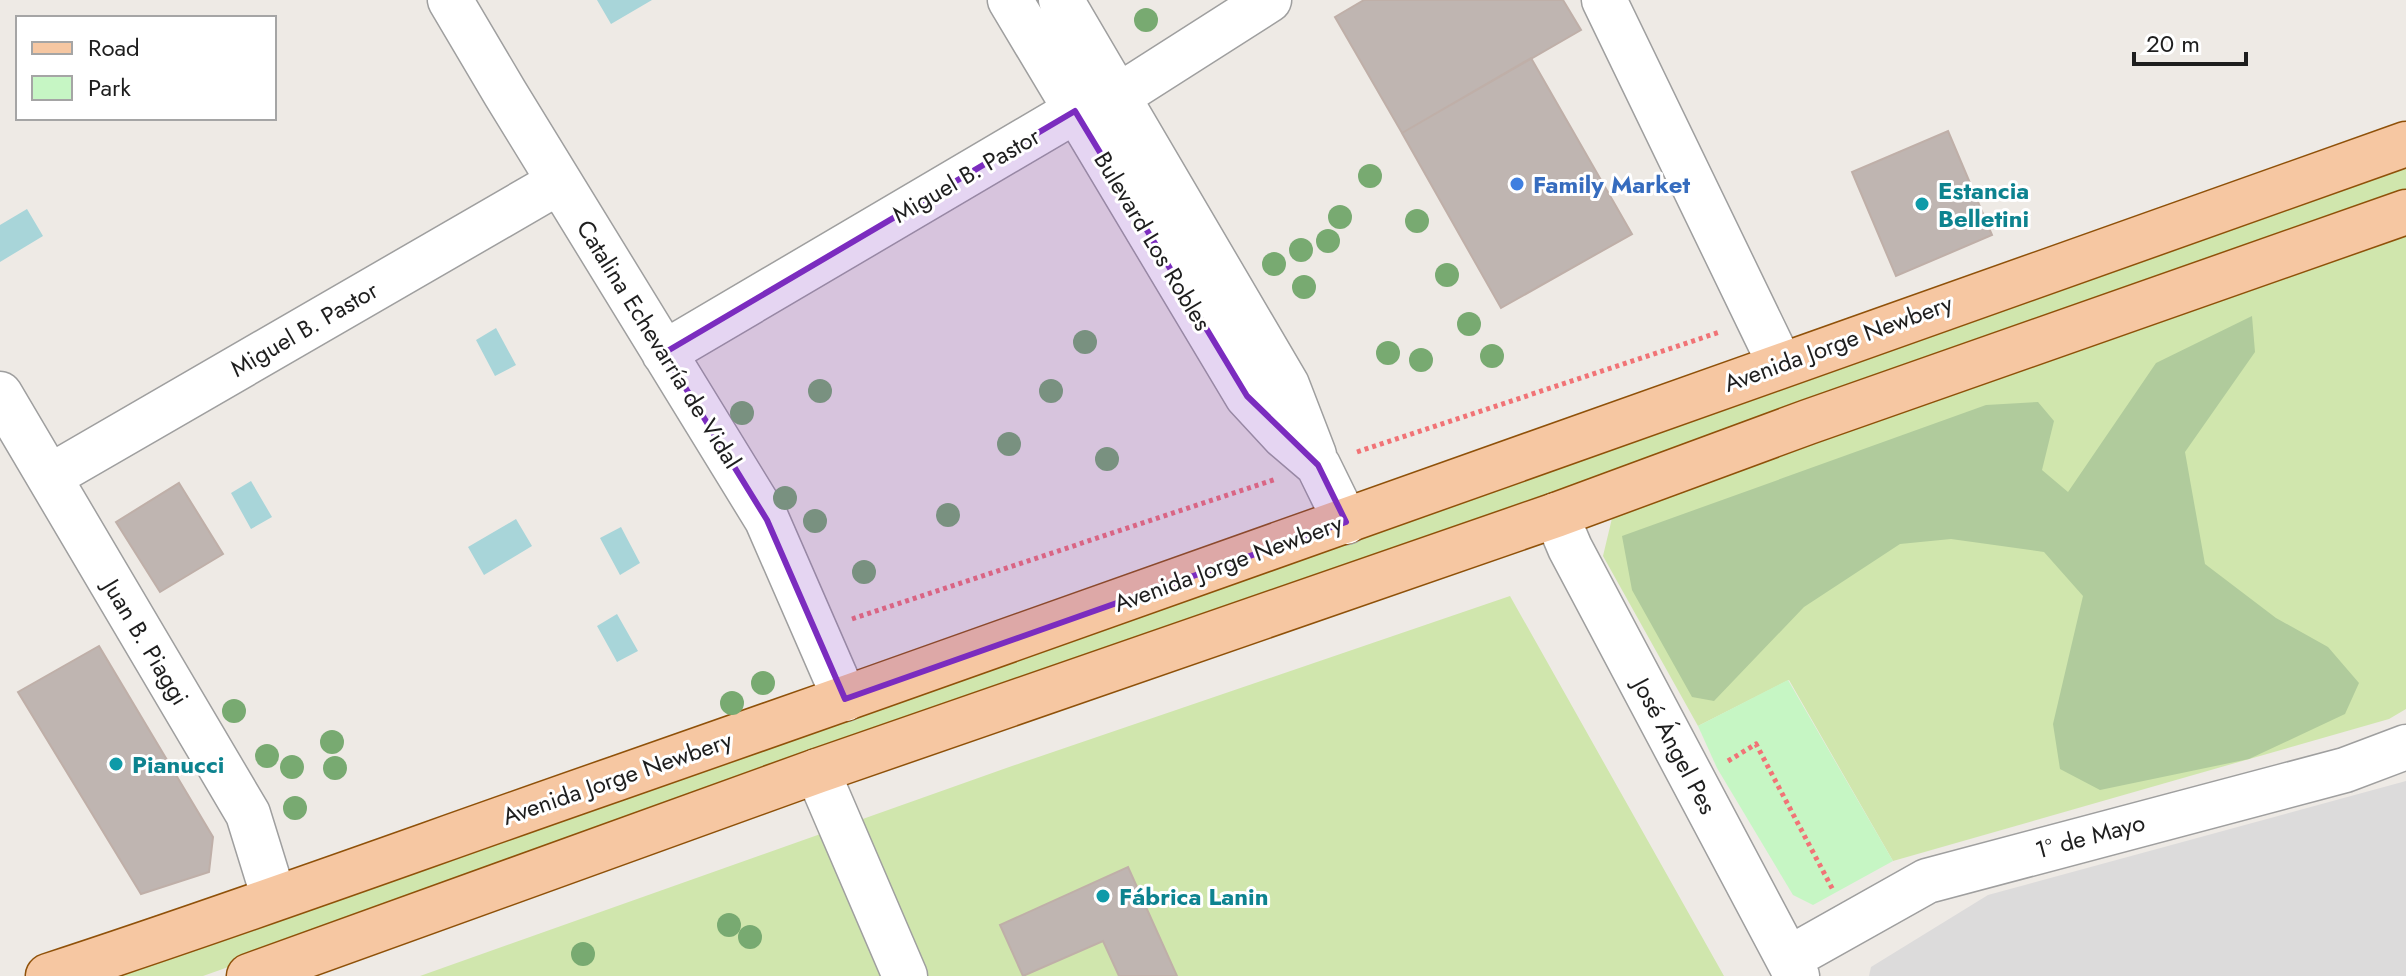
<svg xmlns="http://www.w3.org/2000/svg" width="2406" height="976" font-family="Jost,sans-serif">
<rect width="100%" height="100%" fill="#eeeae5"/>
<path fill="#dcdbdb" d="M2406,781V976H1869L1871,967L1988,895Z"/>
<path fill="#d0e6ad" d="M2406,165V195L203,976H109Z
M2406,229V709L2389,719L1893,861L1789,680L1698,726L1603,556L1613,514Z
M1510,596L1724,976H420L1012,766Z"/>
<path fill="#b0cb9c" d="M2252,316L2255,352L2185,452L2205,564L2276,618L2328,647L2359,683L2345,714L2249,759L2100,790L2060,769L2053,724L2083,596L2044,552L1951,539L1900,544L1804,607L1714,701L1692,697L1632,590L1622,536L1986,405L2038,402L2054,421L2042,470L2068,492L2156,363Z"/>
<path fill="#c6f6c4" d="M1788,680L1893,861L1813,905L1793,895L1717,768L1698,726Z"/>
<path fill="#a8d5d9" d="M597,0H652L611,24Z
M27,209L43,236L0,262V225Z
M496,328L516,365L495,376L476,340Z
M251,481L272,517L251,529L231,493Z
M516,519L532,546L484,575L468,547Z
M621,527L640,563L620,575L600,538Z
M617,614L638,651L617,662L597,626Z"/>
<path fill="#bfb5b1" stroke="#bfafa8" stroke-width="2" d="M1364,0H1563L1581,30L1402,133L1335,17Z
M1531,58L1632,234L1501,308L1402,133Z
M1948,131L1992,235L1896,276L1852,172Z
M179,483L223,554L160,592L116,522Z
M99,646L213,837L209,872L141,894L18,692Z
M1128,867L1177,976H1119L1103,941L1023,976L1000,925Z
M1128,867L1177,976H1119L1103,941L1023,976L1000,925Z"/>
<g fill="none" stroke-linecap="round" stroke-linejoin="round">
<defs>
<path id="minor" d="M450,0L505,93L767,520L845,699
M1010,0L1247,396L1284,436L1318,465L1346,522
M1061,0L1287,385L1314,455
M1604,0L1780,364
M664,353L1075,111L1117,97L1269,0
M0,394L248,814L274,898
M49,477L559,182
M1556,515L1570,548L1797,976
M817,771L905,976
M1788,959L1927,881L2345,770L2406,747"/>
<path id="major" d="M48,976C239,914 428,844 618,778C1215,570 1808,351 2406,144
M249,976L817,771L1556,515L1808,422L2406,212"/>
</defs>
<use href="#minor" stroke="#9f9f9f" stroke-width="47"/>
<use href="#major" stroke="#8f5109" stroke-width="47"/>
<path stroke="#f17376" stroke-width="5" stroke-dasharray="4 4" stroke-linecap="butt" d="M1357,452L1720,332
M852,619L1276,479
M1728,761L1756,744L1833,890"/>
<use href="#minor" stroke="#fff" stroke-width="44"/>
<use href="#major" stroke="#f6c7a2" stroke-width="44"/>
</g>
<g fill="#78aa71">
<circle cx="1146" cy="20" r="12"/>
<circle cx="1370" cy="176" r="12"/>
<circle cx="1340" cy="217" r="12"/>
<circle cx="1417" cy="221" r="12"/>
<circle cx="1328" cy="241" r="12"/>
<circle cx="1301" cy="250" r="12"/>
<circle cx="1274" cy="264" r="12"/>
<circle cx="1447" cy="275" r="12"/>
<circle cx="1304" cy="287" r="12"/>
<circle cx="1469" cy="324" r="12"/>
<circle cx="1085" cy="342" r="12"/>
<circle cx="1388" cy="353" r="12"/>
<circle cx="1492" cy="356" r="12"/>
<circle cx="1421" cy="360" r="12"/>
<circle cx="820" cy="391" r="12"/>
<circle cx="1051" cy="391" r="12"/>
<circle cx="742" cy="413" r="12"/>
<circle cx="1009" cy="444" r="12"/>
<circle cx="1107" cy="459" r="12"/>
<circle cx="785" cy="498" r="12"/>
<circle cx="948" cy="515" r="12"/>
<circle cx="815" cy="521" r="12"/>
<circle cx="864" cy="572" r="12"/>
<circle cx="763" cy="683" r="12"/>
<circle cx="732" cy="703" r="12"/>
<circle cx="234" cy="711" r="12"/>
<circle cx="332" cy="742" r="12"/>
<circle cx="267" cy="756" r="12"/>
<circle cx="292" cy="767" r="12"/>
<circle cx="335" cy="768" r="12"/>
<circle cx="295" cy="808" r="12"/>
<circle cx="729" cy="925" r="12"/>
<circle cx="750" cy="937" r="12"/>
<circle cx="583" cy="954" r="12"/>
</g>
<path fill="#7b2cbf" fill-opacity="0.2" stroke="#7b2cbf" stroke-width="6" stroke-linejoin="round" d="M1075,111L1247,396L1318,465L1346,522L845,699L767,520L664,353Z"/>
<circle fill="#3f7fe0" stroke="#fff" stroke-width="3" cx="1517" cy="184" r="8"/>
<g fill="#0f9aa8" stroke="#fff" stroke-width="3">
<circle cx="1922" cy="204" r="8"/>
<circle cx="116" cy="764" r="8"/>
<circle cx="1103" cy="896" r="8"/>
</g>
<g text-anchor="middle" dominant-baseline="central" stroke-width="6" stroke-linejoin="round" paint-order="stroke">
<g font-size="24" fill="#1e1e1e" stroke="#fff">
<text transform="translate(966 175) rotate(-30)">Miguel B. Pastor</text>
<text transform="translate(1153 241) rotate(59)">Bulevard Los Robles</text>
<text transform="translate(304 329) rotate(-30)">Miguel B. Pastor</text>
<text transform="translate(1838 343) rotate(-20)">Avenida Jorge Newbery</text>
<text transform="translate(659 344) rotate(58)">Catalina Echevarría de Vidal</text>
<text transform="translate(1228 563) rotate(-20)">Avenida Jorge Newbery</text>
<text transform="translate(146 642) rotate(59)">Juan B. Piaggi</text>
<text transform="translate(1675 746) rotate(62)">José Ángel Pes</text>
<text transform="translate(617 778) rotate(-19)">Avenida Jorge Newbery</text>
<text transform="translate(2090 836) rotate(-15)">1º de Mayo</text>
</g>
<g font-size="24" font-weight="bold" fill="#366cbe" stroke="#fff" text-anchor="start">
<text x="1533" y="184">Family Market</text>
</g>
<g font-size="24" font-weight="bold" fill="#0d838f" stroke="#fff" text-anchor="start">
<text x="1938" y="190">Estancia<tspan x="1938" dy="28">Belletini</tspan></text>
<text x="132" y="764">Pianucci</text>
<text x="1119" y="896">Fábrica Lanin</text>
</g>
</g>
<rect x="16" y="16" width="260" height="104" fill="#ffffff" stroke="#a5a5a5" stroke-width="2"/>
<rect x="32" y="42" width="40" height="12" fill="#f6c7a2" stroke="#a5a5a5" stroke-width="2"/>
<text x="88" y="56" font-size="24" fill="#1e1e1e">Road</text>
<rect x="32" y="76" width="40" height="24" fill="#c6f6c4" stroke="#a5a5a5" stroke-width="2"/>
<text x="88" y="96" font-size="24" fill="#1e1e1e">Park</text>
<path d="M2134 52v12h112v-12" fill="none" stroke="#1e1e1e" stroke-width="4"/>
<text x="2146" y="52" font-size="24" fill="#1e1e1e" stroke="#ffffff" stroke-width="6" paint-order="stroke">20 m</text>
</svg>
